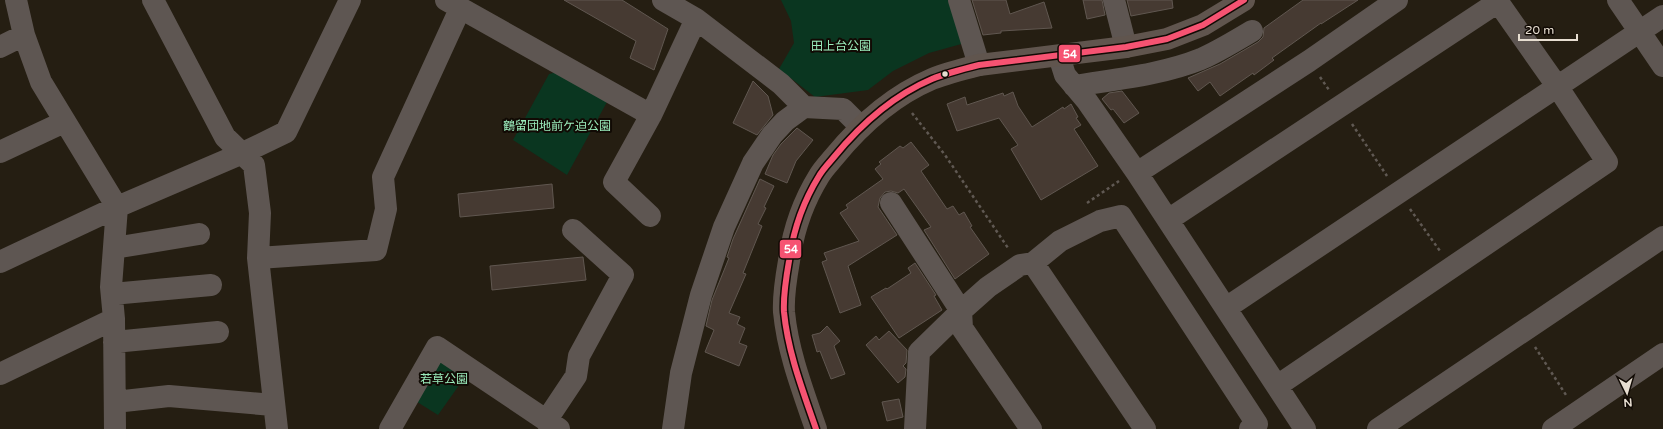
<svg xmlns="http://www.w3.org/2000/svg" width="1663" height="429" font-family="'Varela Round','Noto Sans JP',sans-serif">
<rect width="100%" height="100%" fill="#251e12"/>
<path fill="#0a3620" d="M781,0H951L965,43L929,53L893,71L868,90L815,97L779,69L794,43L791,21Z
M558,72L607,102L567,175L513,140L549,74Z
M435,360L467,374L438,415L414,400Z"/>
<path fill="#463a32" stroke="#605750" d="M564,0H622L668,29L654,70L630,58L636,41Z
M972,0H1006L1010,14L1044,2L1052,28L1001,31V33L983,35Z
M1083,0H1102L1105,15L1087,19Z
M1127,0H1172L1173,8L1131,16Z
M1303,0H1358L1321,24V23L1272,58L1274,60L1254,75L1253,73L1220,96L1210,82L1198,91L1188,78L1220,64L1258,42L1263,37L1264,28Z
M753,81L768,96L773,115L757,135L733,123Z
M1122,91L1139,113L1124,123L1113,109L1111,110L1102,99L1109,93Z
M1013,92L1018,106L1032,127L1063,107L1064,109L1071,104L1078,117L1076,118L1081,125L1074,129L1098,166L1041,200L1011,149L1018,145L999,118L957,131L947,104L965,97L967,105L1003,93L1004,96Z
M797,128L813,140L796,161L787,183L765,174L773,155L781,144Z
M911,142L929,165L921,171L947,209L953,206L959,215L964,212L972,226L970,227L989,254L955,279L924,230L931,227L904,189L898,193L891,191L885,192L880,198L878,207L897,235L848,266L861,305L840,313L822,262L827,260L824,253L859,241L840,213L848,208L846,205L883,179L875,169L881,164L879,162L900,146L903,148Z
M760,179L774,186L764,207L766,208L758,224L762,226L743,273L746,274L729,313L740,317L737,324L745,328L739,343L747,346L739,366L705,352L714,330L706,326L712,300L729,258L727,257L733,239Z
M552,184L554,208L460,217L458,194Z
M583,257L586,280L492,290L490,266Z
M915,263L936,295L934,296L942,310L899,338L871,297L886,288L887,289L911,273L908,268Z
M827,326L840,341L834,346L845,374L831,379L820,351L817,352L812,335L820,333Z
M889,331L907,350L906,363L903,366L906,369L905,377L898,383L866,345L876,336L879,340Z
M899,399L903,417L887,421L882,402Z"/>
<g fill="none" stroke-linecap="round" stroke-linejoin="round">
<path stroke="#605953" stroke-width="2.5" stroke-dasharray="3 3" stroke-linecap="butt" d="M1320,77L1329,90
M912,113L945,155L1008,248
M1352,124L1387,176
M1087,203L1119,181
M1410,209L1440,251
M1535,347L1566,395"/>
<path stroke="#5e5652" stroke-width="22" d="M16,0L24,35L41,82L117,207L111,287L114,319L115,429
M153,0L225,137L254,165L260,213L258,258L277,429
M446,0L651,115L696,19
M663,0L696,19L781,84L804,107L843,109L861,127
M959,0L979,65
M1114,0L1126,47
M1618,0L1663,66
M0,47L24,35
M1059,56L1065,75L1087,101L1137,173L1305,429
M1074,86C1116,79 1161,75 1201,59C1219,51 1235,41 1252,31
M0,152L64,122
M1137,173L1309,61L1397,0
M891,203L961,311L962,328L1031,429
M650,216L614,182L651,115
M1168,220L1498,2L1557,86L1607,162L1277,386
M114,248L199,234
M258,258L376,250L386,209L383,177L460,9
M0,262L117,207L243,153L286,132L350,0
M1033,263L1060,241L1100,221L1121,216L1257,424L1250,429
M112,294L211,285
M1226,308L1663,16
M114,342L218,332
M0,374L114,319
M115,402L169,396L273,405
M546,421L576,376L579,356L623,275L573,230
M390,429L437,347L559,429
M673,429L681,373L701,295L724,227L753,163L772,135L785,121L804,107
M915,429L919,352L961,311L988,287L1020,265L1033,263L1145,429
M1378,429L1663,237
M1553,429L1663,354"/>
<path stroke="#60554e" stroke-width="22" d="M816,429C803,391 788,353 784,312C783,296 786,278 789,261C793,231 803,202 819,176C823,169 829,163 834,157C861,124 892,96 932,79C947,73 963,69 979,65L1126,47L1167,39L1203,25L1244,0"/>
<defs>
<path id="bus-1" d="M816,429C803,391 788,353 784,312C783,296 786,278 789,261C793,231 803,202 819,176C823,169 829,163 834,157C861,124 892,96 932,79C947,73 963,69 979,65L1126,47L1167,39L1203,25L1244,0"/>
</defs>
<use href="#bus-1" stroke="#110a04" stroke-width="9"/>
<use href="#bus-1" stroke="#f65372" stroke-width="6"/>
</g>
<circle fill="#e7ded1" stroke="#110a04" stroke-width="1.5" cx="945" cy="74" r="3.5"/>
<g text-anchor="middle" dominant-baseline="central" stroke-width="4" stroke-linejoin="round" paint-order="stroke">
<g font-size="12" fill="#9becbc" stroke="#110a04">
<text x="841" y="46">田上台公園</text>
<text x="557" y="126">鶴留団地前ケ迫公園</text>
<text x="444" y="379">若草公園</text>
</g>
</g>
<g stroke="#110a04" stroke-width="1.5">
<rect x="1058" y="44" width="23" height="19" rx="4" fill="#f65372"/>
<rect x="779" y="239" width="23" height="20" rx="4" fill="#f65372"/>
</g>
<g font-size="11" text-anchor="middle" font-weight="bold" fill="#fff">
<text x="1070" y="58">54</text>
<text x="791" y="253">54</text>
</g>
<g transform="translate(1627 393) rotate(175)" stroke="#110a04" stroke-width="3" paint-order="stroke">
<path d="M0-3L7 15L0 10L-7 15Z" fill="#e7ded1"/>
<text y="-6" font-size="11" font-weight="bold" text-anchor="middle" fill="#e7ded1">N</text>
</g>
<path d="M1519 34v6h58v-6" fill="none" stroke="#e7ded1" stroke-width="2"/>
<text x="1525" y="34" font-size="12" fill="#e7ded1" stroke="#110a04" stroke-width="3" paint-order="stroke">20 m</text>
</svg>
